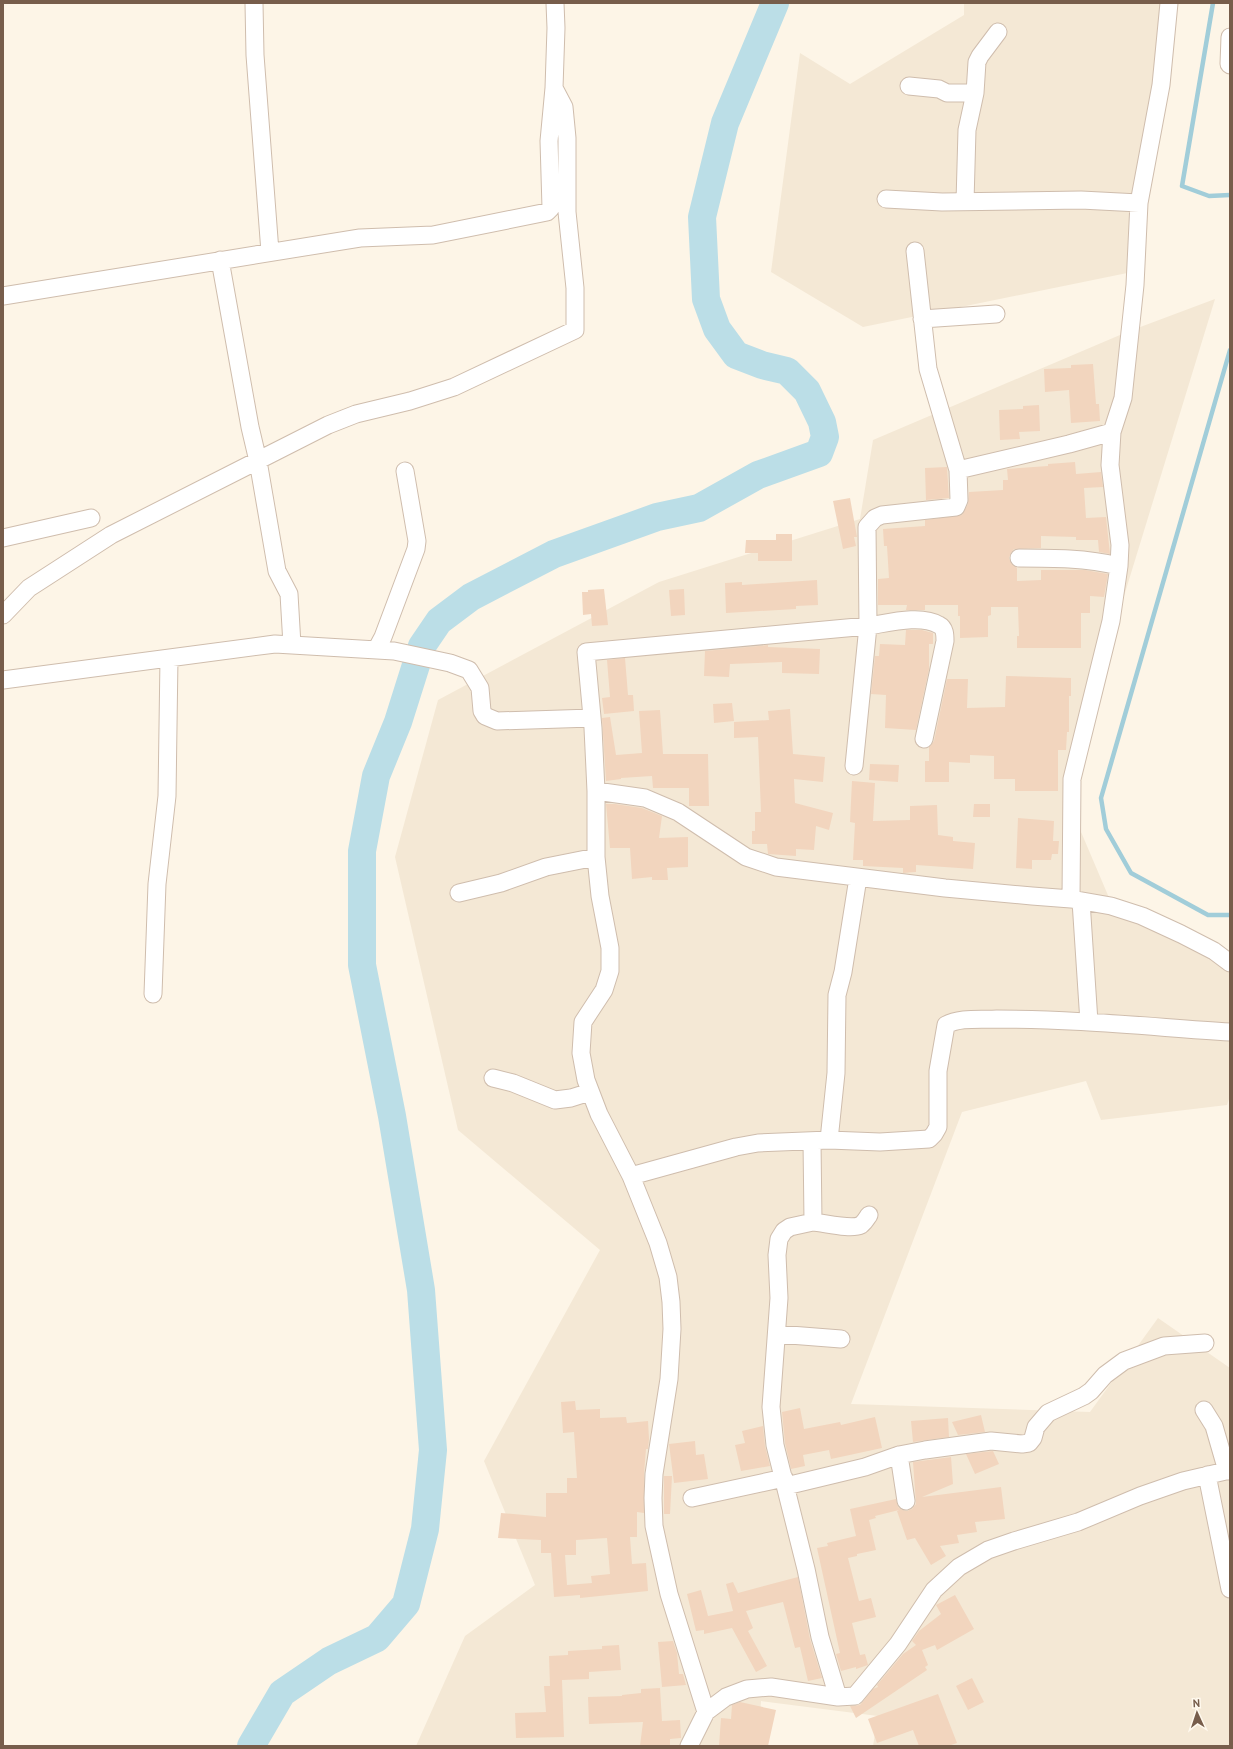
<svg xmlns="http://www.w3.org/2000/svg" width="1233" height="1749" font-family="'PT Sans',sans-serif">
<rect width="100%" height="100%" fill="#fdf5e7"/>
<path fill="#f4e8d5" d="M964,3H1162L1137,271L863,327L771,272L800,53L850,84L964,15Z
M1215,299L1064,792L1110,900L1230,966V1096L1227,1105L1101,1120L1086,1081L962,1112L851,1404L1090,1412L1158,1318L1230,1368V1746H873L878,1716L761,1701L758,1746H416L465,1636L535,1585L484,1461L600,1250L458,1130L395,857L438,700L659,582L860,519L873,440L1127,332Z"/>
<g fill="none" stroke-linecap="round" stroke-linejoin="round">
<path stroke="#a1cdd9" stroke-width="4.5" d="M1213,3L1182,186L1209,196L1230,195
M1230,350L1101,798L1106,829L1131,873L1208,915H1230"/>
<path stroke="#bbdee7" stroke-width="28" d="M251,1746L282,1693L329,1661L377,1638L406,1604L425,1529L433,1450L421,1290L392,1116L362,965V851L376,776L398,722L422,646L439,621L471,597L554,554L657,517L699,508L758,475L819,453L825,437L822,422L807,391L787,371L762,365L736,355L717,329L706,299L702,217L725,123L775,3"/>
</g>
<path fill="#f2d5be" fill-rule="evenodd" d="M1093,364L1096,404H1099L1100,421L1071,423L1069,390L1045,392L1044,369L1071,368V365Z
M1039,405L1040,431L1019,432L1020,439L1000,440L999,410L1023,409V406Z
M1075,462L1076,474L1101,472L1103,487L1084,488L1086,518L1106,517L1110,554L1099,552L1098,540H1076V537L1041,536V548L1014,549L1011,553L1009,558L1011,563L1017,568V581L1041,580V570H1085L1108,574L1104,597L1090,596V613H1081V648H1017V636H1019L1018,607H991V615L988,616V637L960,638V616H958V605H925V610H906L907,605H878V579L889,578L887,546H884L883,529L925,526V520L962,515L968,504L969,492L1003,490V480H1008L1007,469L1048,466V464Z
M947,467L949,498L926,500L925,468Z
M850,498L857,537H854L856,546L843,549L833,501Z
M776,534H792V561H758V553H745L746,540H776Z
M817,580L818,605L796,606V609L726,613L725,583L742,582V585Z
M604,589L608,625L592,626L591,614L583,615L582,592H588V590Z
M684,589L685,615L671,616L669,590Z
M906,630H922L933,633V644H929V669L916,730L885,728L886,695L871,694L875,656H879L880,644L905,645Z
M768,645V647L820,649L819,674L782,673V662L730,664L729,677L704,676L705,651Z
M625,658L628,695H633L634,711L604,714L602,698L610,697L607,660Z
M1006,676L1071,678V696H1069V732H1067L1066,750H1058V791H1015V779H994V756L970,755V763L949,762V782H925V761H929V747L934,741L947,679H968L967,708L1005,707Z
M732,703L734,721L714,723L713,704Z
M790,709L793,754L825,757L823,782L794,779L795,803L833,813L829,830L816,826L814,850L796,849V856L768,854L767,844H752V831H755V812H761L758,737L734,738V722L769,720L768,711Z
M660,710L663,754H708L709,806H689V788H653L652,776L621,778V779L606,781L602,718L610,717L616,755L642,753L639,711Z
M870,764L899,765L898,782L869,780Z
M852,781L875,783L873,821L910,820V806L937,805L938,835L953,837V841L975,843L973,869L916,865V872L903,873V868L863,866V860H853L855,823L850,822Z
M606,804H615L642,808L662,816L659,838L688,837V867L667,868L668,880H652V877L632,879L630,848H610Z
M974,804H990V817H973Z
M1018,818L1054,821L1053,841H1059L1058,854H1052L1051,860H1032V869L1016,868Z
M575,1401L576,1410L600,1409V1418L626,1417L627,1423L648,1421L649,1439L648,1449H646L644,1474V1513L637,1512V1537H630L632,1564L646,1563L648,1591L580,1598V1595L554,1597L551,1553H541V1540L498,1538L501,1513L546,1517V1493H567V1478H577L574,1432L563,1433L561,1402ZM607,1538L610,1574L591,1576L592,1583L567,1585L565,1555H576V1540Z
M800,1408L804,1429L840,1422L841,1425L875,1417L882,1448L831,1459L829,1450L803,1455L805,1466L791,1469L785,1443L782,1412Z
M981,1415L985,1432L958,1435L952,1422Z
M948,1418L949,1437L913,1442L911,1421Z
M763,1426L765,1446L770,1466L741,1471L735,1445L745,1443L742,1431Z
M695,1441L696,1455L704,1454L708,1479L674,1483L669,1444Z
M993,1451L999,1464L975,1474L966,1454Z
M951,1457L953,1484L922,1497L1001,1487L1005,1519L975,1522L977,1532L957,1535L959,1543L940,1546L946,1556L931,1565L915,1538L907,1540L897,1511L899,1510L875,1516L876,1518L869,1520L876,1550L857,1554V1556L848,1558L859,1601L871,1598L876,1617L852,1623L860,1655L865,1654L868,1665L856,1669V1667L841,1671L836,1654L840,1653L817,1548L828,1546L827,1543L856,1536L850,1509L896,1499L898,1507L902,1510L907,1511L912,1509L916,1504L913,1462Z
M664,1476H672L670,1514H664Z
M798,1577L810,1639L822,1678L808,1681L800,1647L795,1648L783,1602L746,1611L753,1628L748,1631L767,1666L756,1672L732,1628L704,1634V1630L696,1631L687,1594L701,1590L708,1616L733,1611L726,1584L733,1582L738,1593Z
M955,1595L974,1629L937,1650L935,1645L922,1650L928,1665L925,1667L927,1670L856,1718L850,1706L860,1705L873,1689L878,1687L877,1685L903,1654L916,1645L912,1641L919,1631L941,1614L936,1605Z
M673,1641L677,1653L679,1674H683L686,1685L662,1687L658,1642Z
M619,1645L621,1670L589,1672V1679L562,1680L564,1737L516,1738L515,1713L546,1712L544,1686H550L549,1656L568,1655V1651L602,1649V1646Z
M972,1678L984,1702L968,1710L956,1686Z
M660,1688L662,1721L680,1720L681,1738L670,1739V1746H640L643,1722L589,1724L588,1697L622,1696V1695L641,1693V1689Z
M938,1694L957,1743L948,1746H919L913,1730L877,1743L868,1719Z
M740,1702L776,1710L768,1746H719L721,1718L731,1719L732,1705Z"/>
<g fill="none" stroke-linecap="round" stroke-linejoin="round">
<defs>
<path id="minor" d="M254,3L255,55L270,252
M1230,37L1229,64L1230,65
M909,86L939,89L947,93H975
M886,199L942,202L1081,200L1139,203
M965,202L967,130L975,93L977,62L980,56L998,32
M915,251L928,369L958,470L1069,444L1112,432
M220,260L250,427L258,461L277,571L289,594L292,645
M3,296L360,238L433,235L547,212L551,208L549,141L554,88L556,28L555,3
M922,319L996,314
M3,538L91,518
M1019,558C1053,558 1086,558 1119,566
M3,615L29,588L111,535L328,425L356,414L410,401L454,387L575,330V288L567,212V138L564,107L554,88
M376,650L383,637L416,549L417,541L405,471
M3,680L275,644L394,651L450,663L469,670L480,688L482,711L485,716L497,721L592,718
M854,766L868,626L867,527L875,518L882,515L956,507L959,500L958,470
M596,791L645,798L678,812L746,857L776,867L945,888L1032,896L1071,899L1111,906L1142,916L1181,934L1214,951L1230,963
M459,893L501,883L546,867L596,857
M1071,899L1072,779L1111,621L1119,566L1120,545L1110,465L1112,432L1123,398L1135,285L1139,203L1161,85L1169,3
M1081,901L1089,1022
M153,994L157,884L167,796L169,658
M493,1078L513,1083L555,1100L571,1098L590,1092
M829,1140L836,1073L837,995L843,972L858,878
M812,1141L813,1222L790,1227L784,1231L779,1239L777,1255L779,1298L771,1407L775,1445L806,1569L820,1637L838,1697
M631,1176L736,1147L758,1143L829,1140L880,1142L929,1139L934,1134L938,1127V1071L946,1025C960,1017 981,1020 997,1019C1075,1019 1152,1027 1230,1032
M813,1222C825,1223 851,1230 861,1225C865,1222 867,1218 869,1215
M777,1334L841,1339
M1204,1410L1214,1426L1227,1471
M899,1455L906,1501
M1207,1475L1230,1589
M786,1486L865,1467L899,1455L925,1450L991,1441L1022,1444L1029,1443L1033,1438L1036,1427L1048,1413L1084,1396L1091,1391L1105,1375L1124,1361L1164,1346L1205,1343
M692,1498L784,1478
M706,1712L669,1594L654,1526L653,1498L654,1474L669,1379L672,1329L671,1302L668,1277L658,1243L631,1176L599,1114L586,1080L581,1053L583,1022L604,990L610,971V948L600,896L596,857V791L593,728L586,652L868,626C888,623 921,614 939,625C945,628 945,635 945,641L924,739
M689,1746L706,1712L726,1697L747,1689L771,1687L838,1697L855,1696L898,1644L934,1590L959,1567L988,1550L1014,1541L1078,1522L1140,1496L1183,1481L1230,1470"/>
</defs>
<use href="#minor" stroke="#cfbdad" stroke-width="19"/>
<use href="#minor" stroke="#fff" stroke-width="17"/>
</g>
<rect width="1233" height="1749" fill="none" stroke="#775d4b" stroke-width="8"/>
<g transform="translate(1197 1713) rotate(357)" stroke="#fff9ee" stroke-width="3" paint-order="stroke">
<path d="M0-3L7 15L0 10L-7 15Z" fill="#775d4b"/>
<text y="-6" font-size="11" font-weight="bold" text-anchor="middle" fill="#775d4b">N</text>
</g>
</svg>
